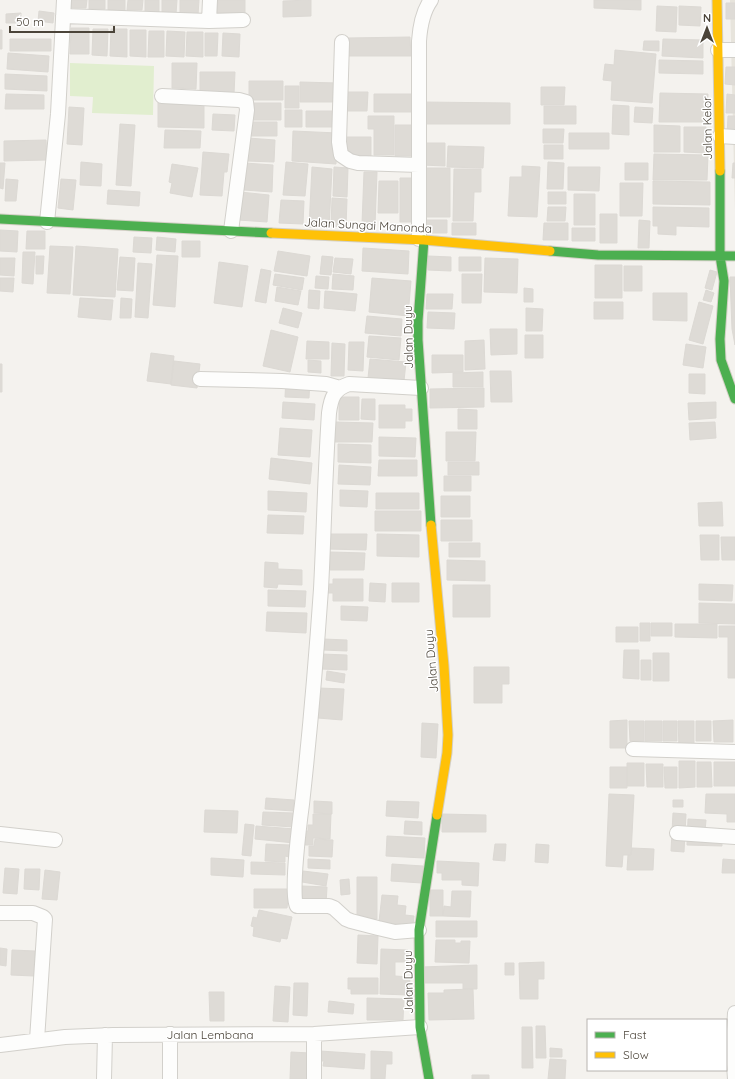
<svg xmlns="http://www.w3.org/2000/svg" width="735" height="1079" font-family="Quicksand,sans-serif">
<rect width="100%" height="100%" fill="#f4f2ee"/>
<path fill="#e7e4dc" d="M730,0H735V211Z"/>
<path fill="#e1eecf" d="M70,63L154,66L153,115L92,113L93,97L70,96Z"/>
<path fill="#dedbd6" stroke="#dcd9d4" d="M69,0H87L86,8H69Z
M89,0H105V9H89Z
M108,0H125V11L108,10Z
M128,0H143L142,10H127Z
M145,0H159V13H145Z
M162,0H177L176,14L162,13Z
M180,0H199L198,15H180Z
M218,0H245V14L217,13Z
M311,0V16L283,17V1Z
M594,0H641V10L594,8Z
M726,3H735V19H726Z
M657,6L677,7L676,32L656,31Z
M679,6L701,7L700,26L679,25Z
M39,11L54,13L53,23L38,21Z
M21,13V23H6V14Z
M71,28H89V54H70Z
M93,29H108L107,56L92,55Z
M111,29H127V57L110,56Z
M0,30H2V49H0Z
M130,30H146V57L130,56Z
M149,31H164V57H148Z
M167,31L185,32L184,57L166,56Z
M187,32H203V57L186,56Z
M205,33H218L217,56H205Z
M223,33L240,34L239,57L222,56Z
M410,37L411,56H348V38Z
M10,39H51V51H10Z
M663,39L703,40V58L662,56Z
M644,41H659V51L643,50Z
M615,50L656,54L652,103L611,100L612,81L603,80L605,64L614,65Z
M8,53L49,56L48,72L7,69Z
M659,60L703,61V74L659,73Z
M172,63H197L196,89L172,88Z
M726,67H735V85L725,84Z
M200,72H235L234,94L200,93Z
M5,74L47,76V91L5,89Z
M249,81H283V100H249Z
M300,82L337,83L336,102H300Z
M285,86H299V108H285Z
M541,87H565L564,105H541Z
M345,92H368L367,111H345Z
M660,93L708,94L707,122H659Z
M6,94L44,95V109H5Z
M374,94H412V112H374Z
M727,94L735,95V113H726Z
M158,101L204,102V128L158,127Z
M423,102L510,103V124H423Z
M252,103H281V120H252Z
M613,105L629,106V135L612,134Z
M544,106H576V124H544Z
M69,107L84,108L82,145L67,144Z
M635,107L653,108L652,123L634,122Z
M285,110H302V127H285Z
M306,111H332V127H306Z
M213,114L235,115L234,131L212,130Z
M368,116H394V155H374V129H368Z
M728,116H735V136H727Z
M248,122H277V136H248Z
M120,124L135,125L131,186L116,185Z
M395,125H414V156H395Z
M654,125L680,126V152H654Z
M684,127H706L705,153L684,152Z
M543,129H564L563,143H543Z
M165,130L201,131L200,148H164Z
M293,131L337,133L336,164L292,161Z
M569,133H609V149H569Z
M344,137H371V156H344Z
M248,138L275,140L274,162L247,161Z
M46,140L47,160L4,161V141Z
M423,143H445V166L422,165Z
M544,145H563V159H544Z
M448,146L484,147L483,168L447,167Z
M203,152L229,154L227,172H224L222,196L200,195Z
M654,154L708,155L707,180H653Z
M81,162L102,164L101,186L80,185Z
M286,162L308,164L305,196L283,195Z
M548,162L564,163L563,189H547Z
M0,163H5L3,189L0,188Z
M245,163L273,165L272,192L244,190Z
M625,163H648V180H625Z
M733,163H735V178H732Z
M172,164L198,168L192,197L170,193L172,183L169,182Z
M522,166L540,167L537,217L508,216L510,177H522Z
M312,167L332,169L329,228L309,227Z
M334,167L348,168L347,197L333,196Z
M568,167H600L599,191L568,190Z
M421,168H450V217H421Z
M454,169H481V192H474L473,221H453Z
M364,172H377L375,225L362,224Z
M400,178H416L415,222H400Z
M6,179L18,180L16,201H5Z
M61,179L76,180L73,210L58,208Z
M379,181H398V213H378Z
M653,181L710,182V205L653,204Z
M620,183H643L642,216H620Z
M108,190L140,192L139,206L107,204Z
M240,192L269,195L267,222L238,220Z
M548,192H566V204H548Z
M574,194H595V225H574Z
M332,198L347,199L346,227L331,226Z
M281,200L304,201L303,224L279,223Z
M548,207H566L565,221H547Z
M653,207L709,208V227L676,226V235L658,234V226H653Z
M600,214H617V243H600Z
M422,220H447V233H422Z
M639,220L650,221L649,248H638Z
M452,223H476V235H452Z
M544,223H568V240H543Z
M572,228H595V241H572Z
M0,230L18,231L17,252L0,251Z
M27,231H45V249H26Z
M134,237L152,238L151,253L133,252Z
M157,237L176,239L175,252L156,250Z
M182,241H200V257H182Z
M50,246L73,247L70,294L47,293Z
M76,246L118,249L115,297L73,295Z
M363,248L409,251L408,274L362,271Z
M278,251L310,256L307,276L274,271Z
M23,252H35L33,284L22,283Z
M157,255L178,256L175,307L153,305Z
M36,256H44L43,274H36Z
M322,256L333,257L331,275L320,274Z
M428,256L451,257V271L428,270Z
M120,257L135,258L133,291L117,290Z
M459,257H481V271H459Z
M0,258H15L14,276L0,275Z
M335,258L353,259L351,274L333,272Z
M485,258L518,259L517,293L484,292Z
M219,262L248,266L242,307L214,303Z
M138,263L152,264L148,318L135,317Z
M595,265H622V298H595Z
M624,266H642V291H624Z
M261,269L271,271L266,303L255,301Z
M710,270L717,272L712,290L705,288Z
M275,274L304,278L302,290L273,285Z
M333,274L354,276L353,290L332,289Z
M462,274H482L481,303H462Z
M316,276L329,277L328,289L315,288Z
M730,277H735V345L732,329Z
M0,278H14L13,292L0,291Z
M372,278L411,281L408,316L369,312Z
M277,287L301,291L298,305L275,301Z
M524,288L533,289V302H524Z
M309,290L320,291L319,309L308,308Z
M706,290L714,293L711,302L703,300Z
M325,291L357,294L355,311L324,308Z
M653,293H687V321L653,320Z
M427,294H453L452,309H426Z
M80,298L113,300L111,320L78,317Z
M121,298L132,299L131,318H120Z
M594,302H623V319H594Z
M699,302L713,306L703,344L689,340Z
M283,308L302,313L298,328L279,323Z
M526,308L543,309L542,331H526Z
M428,312L455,313L454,329L427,328Z
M367,316L402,319L401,336L365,333Z
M490,329H517V354L491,355Z
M271,330L298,337L290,372L263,366Z
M525,335H543V358H525Z
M369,336L401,338L399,360L367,357Z
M484,340L485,369L465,370V341Z
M307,341L329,342V359H306Z
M349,342H364L363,371L348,370Z
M332,343L345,344L344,376H331Z
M686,344L706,347L703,368L683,365Z
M151,353L174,356L171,384L147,381Z
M432,355H463V372L432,373Z
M370,359L406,362L404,381L368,378Z
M308,360L321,361V373L308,372Z
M174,361L200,364L197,388L171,385Z
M0,364H2V392H0Z
M490,371H511L512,402H491Z
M483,372V387H453V373Z
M689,374H705V394L689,393Z
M286,378L310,379L309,398L285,397Z
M484,388V407L430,408V389Z
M339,397H359V420H339Z
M362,399H375V420L361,419Z
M283,402L315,404L314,420L282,418Z
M716,402V418L689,420L688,403Z
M379,405H405V409H412V421H405V428H379Z
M458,409L477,410V429H458Z
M335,422L373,423L372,442H334Z
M715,422L716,438L690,440L689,423Z
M280,428L312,430L310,457L278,455Z
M446,432H476L475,461H446Z
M379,437L416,438L415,457L379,456Z
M338,444L371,445V463L338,462Z
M271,458L312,463L310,484L269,479Z
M379,460H417V476H378Z
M448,462H479V475H448Z
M339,465L371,467L370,485L338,484Z
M444,476H471V491H444Z
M340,490L368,491L367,507L340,506Z
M268,491L307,493L306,512L268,510Z
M376,493H419V509H376Z
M441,496H470V517H441Z
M722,502L723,526H699L698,503Z
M375,511H421V531H375Z
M268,515L304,516L303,534L267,533Z
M441,520H472V541H441Z
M329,534H367L366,550L328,549Z
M377,534L419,535V557L377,556Z
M700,535H719V560H701Z
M721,537H735V560H722Z
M449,543H480V557H449Z
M330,552L365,553L364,570H330Z
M447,560L485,561V581L447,580Z
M265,562L278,563V569L302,570V585L278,584L277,588L264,587Z
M333,579H363V601H333V593H327V584H333Z
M370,583L386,584L385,602L369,601Z
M392,583H419V602H392Z
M699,584L733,585L732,601L699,600Z
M453,585H490V617H453Z
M268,590L306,591L305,607L268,606Z
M699,603L735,604V624L699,623Z
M341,606L368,607L367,621L341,620Z
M267,612L307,613L306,633L266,631Z
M640,623H650V641H640Z
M651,623H672V636H651Z
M675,624H717V638L675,637Z
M719,626H735V678H728V637H719Z
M616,627H638V642H616Z
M323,639L347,640V651L323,650Z
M624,650H639V679L623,678Z
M653,653H669V681H653Z
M321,654L347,655V670L321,669Z
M641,660H651V680H641Z
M474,667H509V684H502V703H474Z
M327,671L345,674L344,683L326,680Z
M319,688L344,689L342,720L318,718Z
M627,720V748H610V721Z
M733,720V742H714L713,721Z
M629,721H644V741H630Z
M645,721H662V741H645Z
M663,721H677V741H663Z
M678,721H694V747H679Z
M696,721H711V741H696Z
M422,723L438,724L436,758L421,757Z
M679,761H695V787L679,788Z
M697,762H711L712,787H697Z
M714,762H735V786H714Z
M627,763H644V786H627Z
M646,764H663V787H647Z
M610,767H627V788H610Z
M664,767H677V788H665Z
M609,794L634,795L631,855H623L622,867L606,866Z
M706,794H735V822H727V814L705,813Z
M266,798L294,800L293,811L265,809Z
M673,800H683V807H673Z
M314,801L332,802V814L314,813Z
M387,801L419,802L418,818L386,816Z
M205,810L238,811L237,833L204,832Z
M263,812L294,813V827L262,825Z
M673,813L686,814L684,852L671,851Z
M313,814H331L330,839L313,838V845H305L306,831H308V825H313Z
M442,814L486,815V832H442Z
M688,819L706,820L705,831H722V846L687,845Z
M405,821L422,822V835L404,834Z
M245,824L254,825L251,856L242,855Z
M256,826L295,829L294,843L255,839Z
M387,836L425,838L424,858L386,856Z
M315,839L333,840L332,857L309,856V846H314Z
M266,844L290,845L289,857L285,856V862L265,861Z
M495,844H506L505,861L493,860Z
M536,844L549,845L548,863L535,862Z
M632,848L654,849L653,870H627L628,855H631Z
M211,858L244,860L243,877L211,875Z
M308,859L330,860V869L308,868Z
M723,859L735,860V873H722Z
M437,861L479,863L478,886L462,885V880H442V873H437Z
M251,862L285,863V875L251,874Z
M392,864L423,866L422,883L391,881Z
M5,868L19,869L17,894L3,893Z
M25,869H40L39,890L24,889Z
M45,870L60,872L57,900L42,899Z
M303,871L328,874L326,886L302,882Z
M357,877H377V919H357Z
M349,879L350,894L341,895L340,880Z
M302,886L327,887L326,904H301Z
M254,889H289L287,908H254Z
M430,890H443V916H430Z
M452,891H471L470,917L443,916L444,906L451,907Z
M382,895L398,896L397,905L406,906L405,915L414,916L413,926L379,922Z
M259,910L292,917L287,939L281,938L280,942L253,936L254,927L251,926L253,917L257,918Z
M436,921H477V937H436Z
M358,935L378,936L377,964L357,963Z
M436,940H455V943H461V941H470L469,963L435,962Z
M0,948L7,949L6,966L0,965Z
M381,949L408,950V962H395V976L410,977L409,995L380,994Z
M12,950L35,951L34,976L11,975Z
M544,962V979H538V999H520L519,963Z
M505,963H514V975H505Z
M477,965V989H463V983H422V967Z
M348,978H378V994H351V989H348Z
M294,983H308L307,1016L293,1015Z
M275,986L290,987L288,1022L273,1021Z
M473,989L474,1019L429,1020L428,993H444V990Z
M209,992H224V1021H210Z
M367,998L404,999L403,1020H367Z
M329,1001L354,1004L353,1014L328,1012Z
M536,1026H545L546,1058H536Z
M522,1027H532L533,1068H522Z
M550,1048L562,1049V1057H550Z
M320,1051L365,1054L364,1069L323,1066L324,1061H320Z
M371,1051L392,1052V1064H386L385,1079H371Z
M291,1052L310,1053L309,1079H290Z
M550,1059L566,1060L565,1079H548Z
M472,1075H489V1079H472Z"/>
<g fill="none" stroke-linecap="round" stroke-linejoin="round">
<defs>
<path id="street" d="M63,16L209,21L243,20
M209,21L210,0
M342,42L339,142L341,155L350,161L358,163L419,165
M718,50H735
M162,96L239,100L246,102L247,110L231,231
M720,136L735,137
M47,222L58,114L64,0
M419,239V41C420,27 423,11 431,0
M200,379L282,381L326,384L340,388
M633,749L735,752
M677,833L735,837
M0,834L55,840
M0,913H33L43,917L45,919L37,1040
M419,930L395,932L378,928L351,921L346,919L334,908L329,906H297C290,897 300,819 302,804C310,732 316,661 321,589C324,531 325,472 329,413C331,398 334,389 349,384L421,388
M170,1034V1079
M0,1045L65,1037L113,1035L314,1034L420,1027
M104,1079L105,1035
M314,1079V1034
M735,1079L733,1049L735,1013"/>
<path id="fast" d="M720,171V256L724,281L720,339L721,360L735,399
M0,219L271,233
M424,240L418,321V340L431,525
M550,251L598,255L735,256
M429,1079L420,1027L419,930L437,815"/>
<path id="slow" d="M717,0L720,171
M271,233L424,240L550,251
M431,525L444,666L448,735L447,753L437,815"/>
</defs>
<use href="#street" stroke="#d2d0cb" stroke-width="16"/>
<use href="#fast" stroke="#d3cfc5" stroke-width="11"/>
<use href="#slow" stroke="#d3cfc5" stroke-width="11"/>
<use href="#street" stroke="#fdfdfc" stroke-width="14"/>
<use href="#fast" stroke="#4caf50" stroke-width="9"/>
<use href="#slow" stroke="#ffc107" stroke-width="9"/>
</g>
<g text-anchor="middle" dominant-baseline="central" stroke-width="3" stroke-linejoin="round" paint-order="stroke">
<g font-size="12" fill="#4b4439" stroke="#fff">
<text transform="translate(707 128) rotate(-91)">Jalan Kelor</text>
<text transform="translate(368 225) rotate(3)">Jalan Sungai Manonda</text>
<text transform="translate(408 337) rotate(-91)">Jalan Duyu</text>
<text transform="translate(431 661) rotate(-95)">Jalan Duyu</text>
<text transform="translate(408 982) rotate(-91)">Jalan Duyu</text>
<text x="210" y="1034">Jalan Lembana</text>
</g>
</g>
<rect x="587" y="1019" width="140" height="52" fill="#ffffff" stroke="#b7b4b0"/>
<rect x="595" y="1032" width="20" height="6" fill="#4caf50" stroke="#b7b4b0"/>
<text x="623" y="1039" font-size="12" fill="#4b4439">Fast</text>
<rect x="595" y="1052" width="20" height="6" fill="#ffc107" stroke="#b7b4b0"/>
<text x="623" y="1059" font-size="12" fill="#4b4439">Slow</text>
<g transform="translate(707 28)" stroke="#ffffff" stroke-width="3" paint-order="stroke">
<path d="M0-3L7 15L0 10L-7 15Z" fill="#4b4439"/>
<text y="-6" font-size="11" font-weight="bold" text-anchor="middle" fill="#4b4439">N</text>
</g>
<path d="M10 26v6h104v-6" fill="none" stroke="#4b4439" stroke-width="2"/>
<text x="16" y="26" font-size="12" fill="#4b4439" stroke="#ffffff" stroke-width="3" paint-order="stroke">50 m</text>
</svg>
